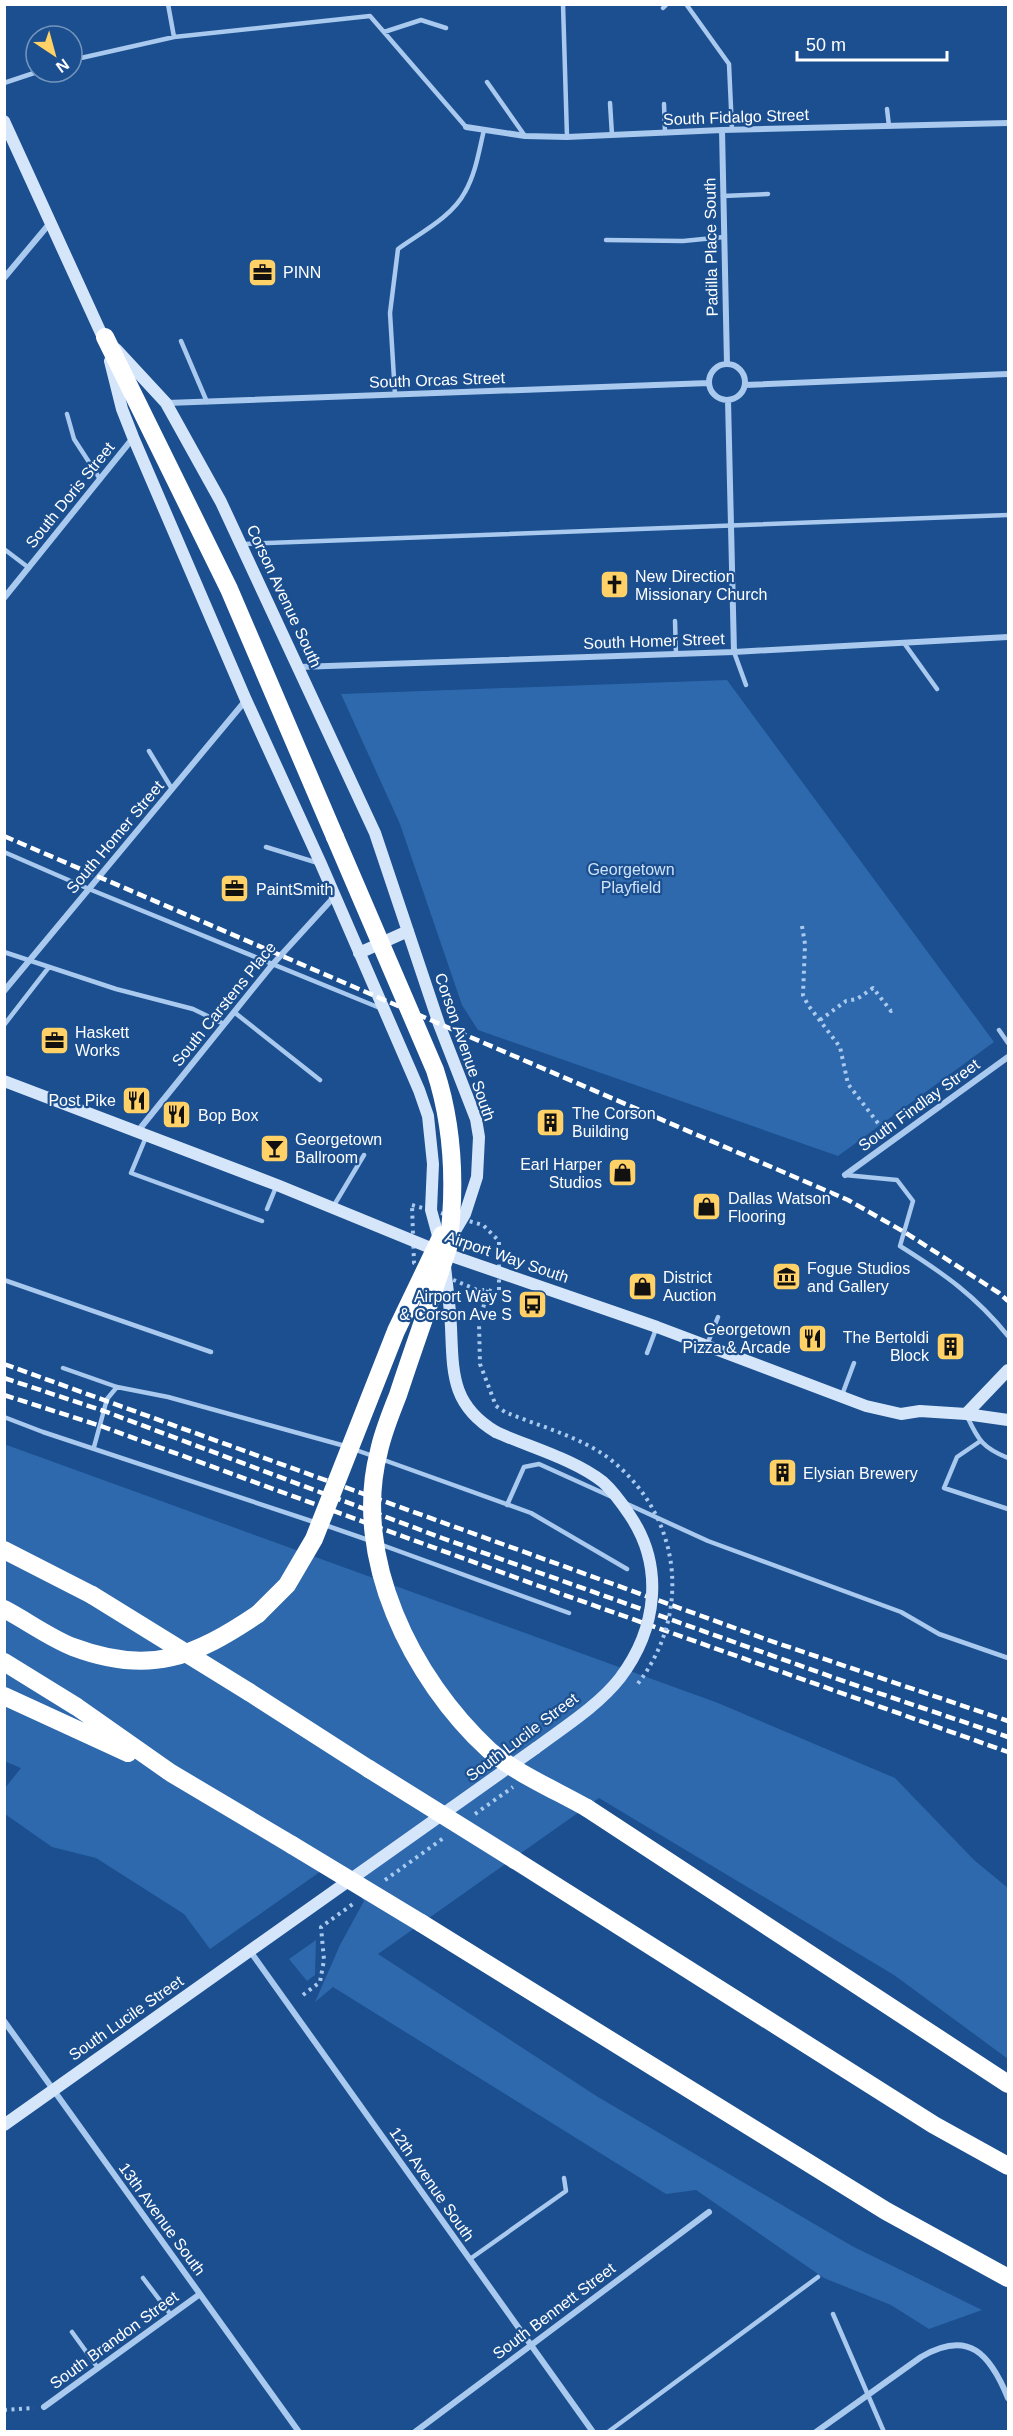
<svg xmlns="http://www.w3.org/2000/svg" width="1013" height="2436" font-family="Helvetica,sans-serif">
<rect width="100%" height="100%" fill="#1b4f8f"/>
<path fill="#2e69ad" d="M727,680L994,1042L838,1156L478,1030L462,1005L400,824L341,694Z
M4,1444L718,1703L895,1778L974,1860L1008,1888V2059L894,1975L599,1798L378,1954L598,2097L852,2246L982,2310L929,2329L891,2305L824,2278L696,2190L666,2194L333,1987L315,2002L340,1945L364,1901L334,1862L210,1949L184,1914L96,1858L52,1847L5,1814V1788L21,1768L4,1761Z
M316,1940L315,1975L307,1981L289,1959Z"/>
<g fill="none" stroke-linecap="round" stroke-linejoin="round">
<path stroke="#a9c9ee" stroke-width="4" stroke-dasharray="3 4.5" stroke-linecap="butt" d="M802,926L805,944L803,995L808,1005L840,1047L848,1084L884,1131
M820,1020L846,1001L857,999L873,988L891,1011L894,1009
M412,1205L483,1225L499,1241V1294L488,1290H477L414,1263Z
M488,1290L479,1323L480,1364L496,1406
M475,1814L513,1787
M385,1880L445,1837
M303,1995L320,1982L324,1960L321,1927L353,1904
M4,2410L34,2408"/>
<path stroke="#a9c9ee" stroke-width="4.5" d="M168,4L174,37
M563,4L567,137
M686,4L729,64L732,130
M663,8L667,4
M384,32L421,20L446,28
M72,60L174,37L370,16L466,127
M487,82L525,136
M4,83L37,72
M610,103L612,135
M664,104L665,133
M887,109L889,126
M723,196L768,194
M606,240L683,241L724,237
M181,341L207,402
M395,395L390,313L398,249C420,233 452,217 465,192C476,173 479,150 484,130
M67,414L74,439L100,479
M244,544L1008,515
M4,549L29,568
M675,621L676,654
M904,643L937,689
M734,652L746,685
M149,751L172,789
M266,847L318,863
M4,852L89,889L380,1008
M4,952L116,989L193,1009L224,1024
M234,1012L320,1080
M4,1025L49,967
M999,1030L1008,1043
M146,1137L131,1173L262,1221
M845,1175L897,1180L913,1201L900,1246C943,1273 976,1296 1008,1336
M333,1207L364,1155
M267,1209L276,1187
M4,1280L211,1352
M707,1345L718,1317
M647,1353L656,1329
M63,1368L117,1387L168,1397L345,1446
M842,1395L854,1363
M967,1416C978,1440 983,1448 1008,1458
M4,1417L43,1432L317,1523
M979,1442L957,1457L944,1488L1008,1509
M94,1447L107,1399L117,1387
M353,1449L373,1456
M381,1459L531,1513L627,1569
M625,1503L708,1541L901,1612L939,1634L1008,1658
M507,1505L524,1467L539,1464L612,1497
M325,1525L371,1541
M382,1545L569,1613
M470,2259L566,2191L564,2178
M143,2278L171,2315
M833,2314L884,2432
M72,2332L98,2368
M608,2432L818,2277"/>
<path stroke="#a9c9ee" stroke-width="6" d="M466,127L525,136L567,137L722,130L1008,123
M722,130L727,364
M4,278L50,223
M709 382a18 18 0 1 1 36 0a18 18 0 1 1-36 0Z
M745,385L1008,374
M728,400L734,652
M167,403L709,383
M4,598L133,438
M299,667L734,652L1008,637
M4,991L246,700
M138,1131L272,965L334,897
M845,1175L1008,1057
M250,1951L593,2432
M4,2021L299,2432
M44,2407L200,2294
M415,2432L709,2212
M816,2432L921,2357C969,2329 990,2354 1008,2398"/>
<path stroke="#d6e6fa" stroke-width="12" d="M4,121L106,344
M116,349L166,403L221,502L375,833L439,1024L476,1119L479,1137L477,1177L465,1214L452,1236
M110,361L122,409L133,437L246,700L321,864L419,1090L428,1116L433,1164L431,1210L440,1243
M359,953L408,931
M4,1081L277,1185L443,1253L657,1327L866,1406L901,1414L920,1411L966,1414L1008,1420
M445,1266C447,1286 450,1306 451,1327C453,1373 451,1405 496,1432
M966,1414L1008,1370
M4,2125L536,1748"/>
<path stroke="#fff" stroke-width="18" d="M105,337L229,589L335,837
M4,1550L92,1595
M4,1609C27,1621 50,1638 73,1647C150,1676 194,1657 258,1614
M4,1662L77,1707L171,1773L292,1845
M249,1692L369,1769
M4,1696L128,1753
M587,1808L1008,2084
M515,1860L934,2125L1008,2166
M421,1923L886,2211L1008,2278"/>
<path stroke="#fff" stroke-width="4.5" stroke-dasharray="10 4.5" stroke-linecap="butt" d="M4,836L848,1200L906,1233L999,1293L1008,1301
M4,1364L768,1640L1008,1721
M4,1378L104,1411L442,1538L849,1683L1008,1737
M4,1395L101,1426L539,1586L1008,1752"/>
<path stroke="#a9c9ee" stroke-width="4" stroke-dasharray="3 4.5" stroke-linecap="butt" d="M496,1406L505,1412C541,1427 586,1438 616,1464C683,1522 691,1617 636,1686"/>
<path stroke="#d6e6fa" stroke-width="12" d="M496,1432C529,1447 574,1459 603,1482C613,1491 621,1502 629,1514C665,1566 657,1629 620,1678C598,1706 564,1727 536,1748"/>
<path stroke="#fff" stroke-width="18" d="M335,837L435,1070C454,1128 456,1187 448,1248C432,1297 414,1346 398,1395C391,1413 383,1432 379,1451C351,1557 412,1679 489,1750C512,1771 559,1792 587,1808
M92,1595L249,1692
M258,1614L287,1585L314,1539L396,1331L442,1235
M369,1769L515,1860
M292,1845L421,1923"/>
</g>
<defs>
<symbol id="office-square" viewBox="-11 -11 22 22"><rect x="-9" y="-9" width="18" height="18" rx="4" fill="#ffd166" stroke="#1b4f8f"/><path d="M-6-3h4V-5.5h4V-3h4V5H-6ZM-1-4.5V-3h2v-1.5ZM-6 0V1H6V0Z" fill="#111"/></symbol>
<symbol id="church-square" viewBox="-11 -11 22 22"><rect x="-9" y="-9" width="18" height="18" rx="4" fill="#ffd166" stroke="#1b4f8f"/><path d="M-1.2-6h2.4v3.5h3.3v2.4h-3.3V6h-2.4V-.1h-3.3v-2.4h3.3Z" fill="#111"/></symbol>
<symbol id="restaurant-square" viewBox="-11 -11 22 22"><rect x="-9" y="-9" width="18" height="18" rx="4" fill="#ffd166" stroke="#1b4f8f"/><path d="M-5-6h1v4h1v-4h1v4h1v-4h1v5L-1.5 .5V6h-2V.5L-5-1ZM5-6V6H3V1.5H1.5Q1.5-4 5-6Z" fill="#111"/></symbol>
<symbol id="building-square" viewBox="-11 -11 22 22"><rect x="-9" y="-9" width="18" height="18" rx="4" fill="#ffd166" stroke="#1b4f8f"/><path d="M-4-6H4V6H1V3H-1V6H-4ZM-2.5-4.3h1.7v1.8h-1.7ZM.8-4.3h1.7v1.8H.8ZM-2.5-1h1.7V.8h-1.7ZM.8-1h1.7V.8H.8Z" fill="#111"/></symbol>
<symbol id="bar-square" viewBox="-11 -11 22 22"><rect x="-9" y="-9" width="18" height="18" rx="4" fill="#ffd166" stroke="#1b4f8f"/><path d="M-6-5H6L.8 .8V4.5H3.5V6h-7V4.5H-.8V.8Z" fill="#111"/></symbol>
<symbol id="shop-square" viewBox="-11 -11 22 22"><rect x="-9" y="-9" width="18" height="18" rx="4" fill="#ffd166" stroke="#1b4f8f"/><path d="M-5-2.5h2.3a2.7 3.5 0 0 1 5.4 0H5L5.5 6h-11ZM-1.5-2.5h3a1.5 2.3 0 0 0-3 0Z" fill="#111"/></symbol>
<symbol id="museum-square" viewBox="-11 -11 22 22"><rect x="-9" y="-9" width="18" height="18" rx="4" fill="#ffd166" stroke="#1b4f8f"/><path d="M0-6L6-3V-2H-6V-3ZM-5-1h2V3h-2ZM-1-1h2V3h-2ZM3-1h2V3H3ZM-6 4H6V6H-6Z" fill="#111"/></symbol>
<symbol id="bus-square" viewBox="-11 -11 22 22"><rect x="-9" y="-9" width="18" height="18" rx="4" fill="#ffd166" stroke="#1b4f8f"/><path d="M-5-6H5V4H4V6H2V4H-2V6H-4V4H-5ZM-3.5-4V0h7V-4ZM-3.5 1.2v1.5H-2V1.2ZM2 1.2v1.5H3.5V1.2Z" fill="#111"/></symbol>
</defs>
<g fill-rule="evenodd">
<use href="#office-square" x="246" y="256" width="33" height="33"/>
<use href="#church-square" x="598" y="568" width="33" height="33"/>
<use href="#office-square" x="218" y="872" width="33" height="33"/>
<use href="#office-square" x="38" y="1024" width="33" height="33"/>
<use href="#restaurant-square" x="120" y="1084" width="33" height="33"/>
<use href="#restaurant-square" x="160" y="1098" width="33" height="33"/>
<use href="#building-square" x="534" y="1106" width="33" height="33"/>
<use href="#bar-square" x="258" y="1132" width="33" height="33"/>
<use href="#shop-square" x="606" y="1156" width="33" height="33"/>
<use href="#shop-square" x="690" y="1190" width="33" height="33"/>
<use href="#museum-square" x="770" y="1260" width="33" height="33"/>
<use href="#shop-square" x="626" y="1270" width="33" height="33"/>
<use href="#bus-square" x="516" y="1288" width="33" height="33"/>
<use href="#restaurant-square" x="796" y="1322" width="33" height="33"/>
<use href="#building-square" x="934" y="1330" width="33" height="33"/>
<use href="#building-square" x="766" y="1456" width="33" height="33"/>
</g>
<g text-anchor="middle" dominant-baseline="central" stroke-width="4.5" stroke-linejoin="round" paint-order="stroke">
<g font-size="16" fill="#fff" stroke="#1b4f8f">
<text transform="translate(736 117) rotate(-2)">South Fidalgo Street</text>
<text transform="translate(711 247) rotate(-91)">Padilla Place South</text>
<text transform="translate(437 380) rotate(-2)">South Orcas Street</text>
<text transform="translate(70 495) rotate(-51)">South Doris Street</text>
<text transform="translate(284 596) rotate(65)">Corson Avenue South</text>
<text transform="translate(654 641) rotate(-2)">South Homer Street</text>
<text transform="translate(115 837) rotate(-50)">South Homer Street</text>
<text transform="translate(224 1004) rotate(-51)">South Carstens Place</text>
<text transform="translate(465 1047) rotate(71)">Corson Avenue South</text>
<text transform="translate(919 1105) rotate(-36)">South Findlay Street</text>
<text transform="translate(507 1257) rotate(19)">Airport Way South</text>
<text transform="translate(522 1737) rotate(-37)">South Lucile Street</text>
<text transform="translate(126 2018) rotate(-35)">South Lucile Street</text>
<text transform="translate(432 2184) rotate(55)">12th Avenue South</text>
<text transform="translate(162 2219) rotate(54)">13th Avenue South</text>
<text transform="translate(554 2311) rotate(-37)">South Bennett Street</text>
<text transform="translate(114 2340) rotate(-36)">South Brandon Street</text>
</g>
<g font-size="16" fill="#fff" stroke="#1b4f8f" text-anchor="start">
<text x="283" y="272">PINN</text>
<text x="635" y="576">New Direction<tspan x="635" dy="18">Missionary Church</tspan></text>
<text x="256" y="889">PaintSmith</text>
<text x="75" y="1032">Haskett<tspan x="75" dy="18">Works</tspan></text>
<text x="116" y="1100" text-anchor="end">Post Pike</text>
<text x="572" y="1113">The Corson<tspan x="572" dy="18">Building</tspan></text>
<text x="198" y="1115">Bop Box</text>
<text x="295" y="1139">Georgetown<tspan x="295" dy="18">Ballroom</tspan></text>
<text x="602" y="1164" text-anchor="end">Earl Harper<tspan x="602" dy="18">Studios</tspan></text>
<text x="728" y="1198">Dallas Watson<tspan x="728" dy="18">Flooring</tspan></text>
<text x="807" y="1268">Fogue Studios<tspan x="807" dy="18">and Gallery</tspan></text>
<text x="663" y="1277">District<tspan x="663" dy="18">Auction</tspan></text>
<text x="512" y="1296" text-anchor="end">Airport Way S<tspan x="512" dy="18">&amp; Corson Ave S</tspan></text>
<text x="791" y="1329" text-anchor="end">Georgetown<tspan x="791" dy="18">Pizza &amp; Arcade</tspan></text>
<text x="929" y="1337" text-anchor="end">The Bertoldi<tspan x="929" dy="18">Block</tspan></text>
<text x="803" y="1473">Elysian Brewery</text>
</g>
<g font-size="16" fill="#cfe3fa" stroke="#1b4f8f">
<text x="631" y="869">Georgetown<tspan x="631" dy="18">Playfield</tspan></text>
</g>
</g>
<rect width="1013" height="2436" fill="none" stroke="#ffffff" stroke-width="12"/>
<g transform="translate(54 54) rotate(144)"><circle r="28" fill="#1b4f8f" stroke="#7695bc" stroke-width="1.5"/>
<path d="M0-4.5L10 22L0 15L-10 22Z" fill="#ffd166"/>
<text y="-9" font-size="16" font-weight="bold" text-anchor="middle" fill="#ffffff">N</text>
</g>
<path d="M797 51v9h150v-9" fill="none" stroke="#ffffff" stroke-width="3"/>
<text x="806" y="51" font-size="18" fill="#ffffff" stroke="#1b4f8f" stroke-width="4.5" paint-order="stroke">50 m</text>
</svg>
